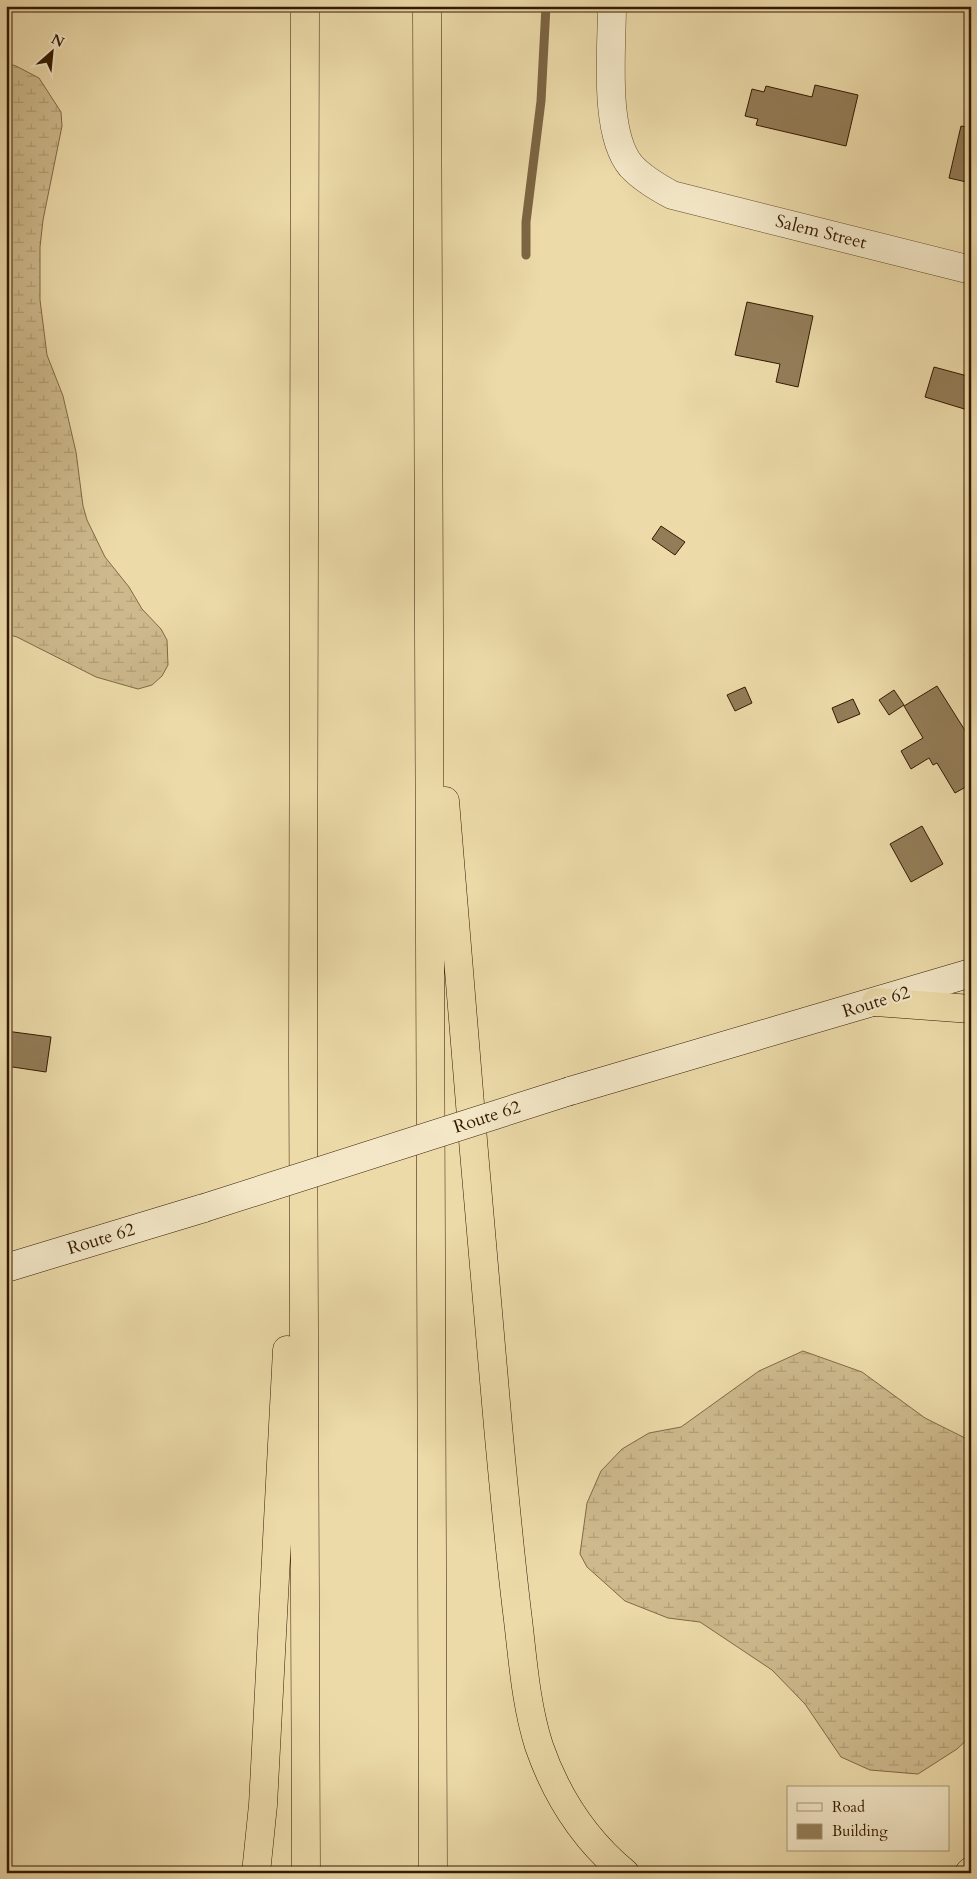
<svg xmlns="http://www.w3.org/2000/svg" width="977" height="1879" font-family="Cardo,serif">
<defs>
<pattern id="wetland-marsh" width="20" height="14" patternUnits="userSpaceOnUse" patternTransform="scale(1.25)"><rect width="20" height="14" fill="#cdb98c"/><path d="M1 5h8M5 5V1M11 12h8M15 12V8" fill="none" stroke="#b09e77"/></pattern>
</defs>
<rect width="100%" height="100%" fill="#ecdaa9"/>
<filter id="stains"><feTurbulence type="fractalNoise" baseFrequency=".004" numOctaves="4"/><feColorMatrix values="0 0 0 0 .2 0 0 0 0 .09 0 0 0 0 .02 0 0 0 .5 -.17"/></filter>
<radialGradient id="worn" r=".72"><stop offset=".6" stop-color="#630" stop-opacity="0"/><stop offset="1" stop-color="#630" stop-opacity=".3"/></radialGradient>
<path fill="url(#wetland-marsh)" stroke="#806946" d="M6,63L16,66L39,78L61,112L62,126L43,220L40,247V300L47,355L63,396L76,452L83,506L87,520L105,557L129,587L142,609L161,629L167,640L168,665L162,676L152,685L138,689L96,677L17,637L6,634Z
M803,1351L862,1372L925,1418L971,1441V1736L957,1749L918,1774L870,1770L841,1757L805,1704L772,1670L700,1622L668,1618L625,1601L587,1567L580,1554L587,1503L601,1471L622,1449L649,1433L681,1427L759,1371Z"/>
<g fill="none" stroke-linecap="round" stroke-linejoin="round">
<path stroke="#7c6543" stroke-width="9" d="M526,255V222L541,101L546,6"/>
</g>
<path fill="#937d58" stroke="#331900" d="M815,85L858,95L846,146L756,125L758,119L745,116L752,89L764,92L766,86L812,97Z
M961,126L971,128V183L949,178Z
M747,302L813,316L798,387L776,382L780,364L735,355Z
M934,367L971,377V411L925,397Z
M661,526L685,542L675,555L652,539Z
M971,635V658L965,656Z
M937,686L971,740V784L955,793L937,763L933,765L929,758L911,769L901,751L923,738L904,706Z
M745,687L752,703L735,711L727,695Z
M894,690L904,705L889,715L879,700Z
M853,699L860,714L838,723L832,708Z
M922,826L943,864L911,882L890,844Z
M6,1031L51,1037L46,1072L6,1066Z"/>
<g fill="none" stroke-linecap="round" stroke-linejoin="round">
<defs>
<path id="street" d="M612,6C612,48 603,133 631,166C642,178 657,187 672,195L971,270"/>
<path id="secondary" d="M570,1091L971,973
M6,1268L204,1208"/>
<path id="highway" d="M305,6L303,1059L306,1873
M427,6L433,1873
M445,801C462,1009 479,1218 498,1426C504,1491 510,1555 518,1620C523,1662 526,1705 539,1746C556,1795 585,1840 625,1873
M876,1002L971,1009
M256,1873L263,1805L287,1350
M969,1873L971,1871"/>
</defs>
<use href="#street" stroke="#61492a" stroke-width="29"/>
<use href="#secondary" stroke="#331900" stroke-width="29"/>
<use href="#highway" stroke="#331900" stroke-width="29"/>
<use href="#street" stroke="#f3e7c7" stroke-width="28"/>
<use href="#secondary" stroke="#f3e7c7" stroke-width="28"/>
<use href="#highway" stroke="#ecdaa9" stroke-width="28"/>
<defs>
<path id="secondary-bridge" d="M204,1208L570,1091"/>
</defs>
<use href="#secondary-bridge" stroke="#331900" stroke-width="29" stroke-linecap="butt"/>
<use href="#secondary-bridge" stroke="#f3e7c7" stroke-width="28"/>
</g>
<g text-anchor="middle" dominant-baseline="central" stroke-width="4.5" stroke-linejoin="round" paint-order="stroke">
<g font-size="18" fill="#331900" stroke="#f3e7c7">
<text transform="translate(821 232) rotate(14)">Salem Street</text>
<text transform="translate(876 1002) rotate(-17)">Route 62</text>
<text transform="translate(487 1117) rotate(-18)">Route 62</text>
<text transform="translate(101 1239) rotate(-17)">Route 62</text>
</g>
</g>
<rect width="977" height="1879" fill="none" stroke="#ecdaa9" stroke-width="25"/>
<rect x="8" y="8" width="962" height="1864" fill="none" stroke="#331900" stroke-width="2.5"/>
<rect x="12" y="12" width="952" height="1854" fill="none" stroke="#331900"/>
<rect x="787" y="1786" width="162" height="65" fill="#f3e7c7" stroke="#a69577"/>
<rect x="797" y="1803" width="25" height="8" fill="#f3e7c7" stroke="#a69577"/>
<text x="832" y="1812" font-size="15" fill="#331900">Road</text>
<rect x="797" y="1824" width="25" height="15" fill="#937d58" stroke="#a69577"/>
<text x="832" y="1836" font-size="15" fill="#331900">Building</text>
<g transform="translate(52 52) rotate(27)" stroke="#f3e7c7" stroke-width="4" paint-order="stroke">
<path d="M0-4L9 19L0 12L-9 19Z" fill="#331900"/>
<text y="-8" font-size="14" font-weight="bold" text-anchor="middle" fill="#331900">N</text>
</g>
<rect width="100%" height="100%" filter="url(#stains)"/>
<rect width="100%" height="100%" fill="url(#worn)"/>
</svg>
